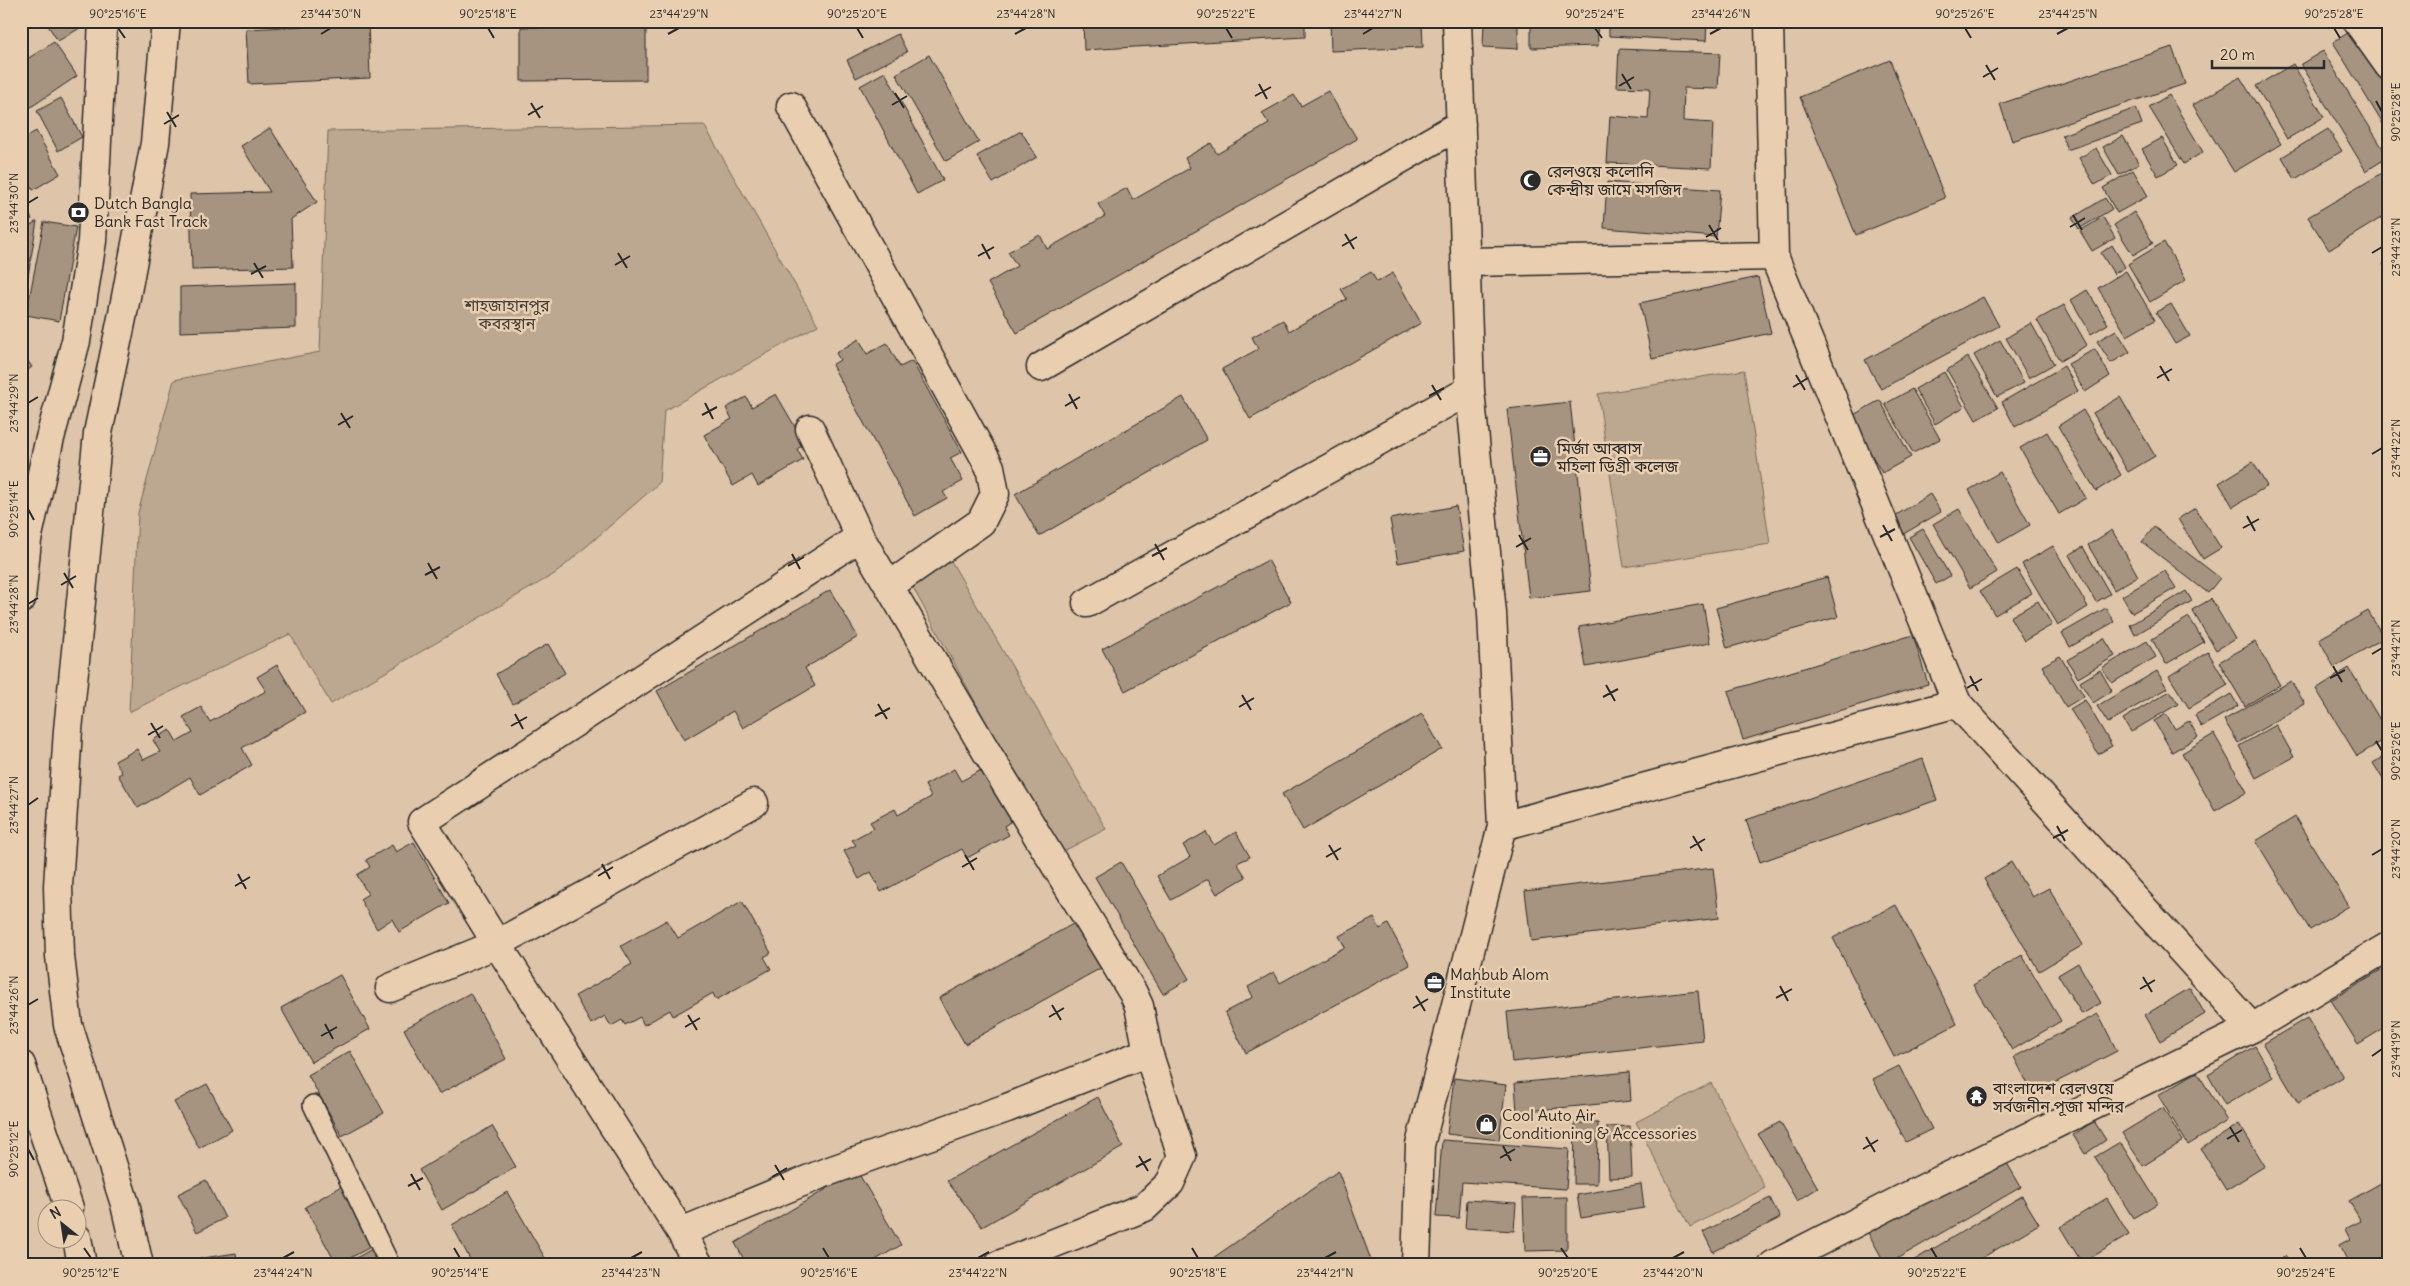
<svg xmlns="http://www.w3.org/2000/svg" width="2410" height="1286" font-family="Delius,'Noto Sans Bengali',sans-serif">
<rect width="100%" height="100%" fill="#dec4a8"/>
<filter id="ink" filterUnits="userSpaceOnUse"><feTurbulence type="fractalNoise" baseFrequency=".02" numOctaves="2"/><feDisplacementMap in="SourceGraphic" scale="10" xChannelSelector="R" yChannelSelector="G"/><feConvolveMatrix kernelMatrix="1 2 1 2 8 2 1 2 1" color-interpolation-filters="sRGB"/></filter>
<g filter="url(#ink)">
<path fill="#bca890" stroke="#746a5e" d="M704,125L818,325L664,411L659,483L556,573L331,704L290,634L129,712L138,513L174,380L320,352L328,131Z
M1744,370L1770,544L1624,567L1598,394Z
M951,561L1106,829L1058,854L911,584Z
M1711,1083L1765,1188L1690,1227L1636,1122Z"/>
<path fill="#a69480" stroke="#2b2b2b" d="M45,21H90V22L58,41Z
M1083,21H1305V37L1084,50Z
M1330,21H1422L1423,47L1331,51Z
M1484,21H1518V49L1483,47Z
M1531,21H1597L1598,46L1531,48Z
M1609,21H1707L1706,41L1609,36Z
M368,23L370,78L249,84L246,29Z
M521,27H646V80L521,81Z
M2358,27L2389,79V134L2333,42Z
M898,34L907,52L856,78L847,60Z
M54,42L77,76L28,109L21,99V63Z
M2172,47L2185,84L2012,141L2000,104Z
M1619,49L1720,53L1718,89L1684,88L1683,121L1713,123L1711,168L1607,163L1610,116L1648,119L1650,88L1617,87Z
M2323,51L2388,157L2366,171L2301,64Z
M929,55L979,142L946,161L896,74Z
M1890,60L1945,198L1856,235L1800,97Z
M2293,64L2324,117L2287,139L2256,86Z
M885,72L943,180L917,194L860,86Z
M2240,77L2281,144L2234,172L2193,105Z
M1328,91L1357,139L1017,333L988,283L1017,266L1008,252L1040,235L1047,249L1105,216L1098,204L1127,188L1133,200L1190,168L1185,158L1211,143L1217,154L1269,124L1262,113L1294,95L1301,106Z
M2169,95L2203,152L2184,164L2149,107Z
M61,98L82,137L58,151L37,111Z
M2136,108L2142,124L2067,150L2062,135Z
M270,128L317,202L291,219L293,267L192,270L190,194L270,192L241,146Z
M2328,129L2342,151L2295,179L2282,157Z
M36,131L60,174L33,190L21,170V140Z
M1021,131L1037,157L993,183L977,156Z
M2123,136L2139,164L2119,175L2103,147Z
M2162,138L2178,165L2158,176L2142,149Z
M2096,148L2112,175L2095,185L2079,158Z
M2389,169V213L2329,250L2308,217Z
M2133,170L2148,196L2117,213L2103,188Z
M1607,182L1720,190L1716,237L1604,228Z
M2105,198L2112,209L2079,229L2072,218Z
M21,200L32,219L21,226Z
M2134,212L2153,243L2133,255L2114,225Z
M2103,217L2115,238L2092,251L2080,231Z
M37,221L21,319V231Z
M44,222L76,227L59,321L26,315Z
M2164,242L2186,280L2150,302L2128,264Z
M2112,245L2125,267L2114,274L2101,253Z
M2389,260V274L2383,264Z
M2126,271L2155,320L2127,336L2098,288Z
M1371,272L1377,282L1393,273L1421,323L1250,419L1222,369L1258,349L1252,337L1283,320L1289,331L1347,299L1341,289Z
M1758,277L1771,333L1652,359L1640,303Z
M296,283V328L180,332V287Z
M2087,290L2108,324L2091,334L2071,300Z
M1983,297L1999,326L1881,389L1865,360Z
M2171,304L2190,336L2175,344L2156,312Z
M2064,305L2087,345L2060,361L2037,320Z
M2031,323L2054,364L2029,378L2006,338Z
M2116,330L2130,352L2111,363L2097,341Z
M859,339L867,354L887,343L900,367L912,361L962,452L950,458L963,481L943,492L947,498L915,516L832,365L840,360L836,353Z
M2000,340L2024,383L1997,397L1974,355Z
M2095,349L2110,376L2085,392L2068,364Z
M21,351L32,367L21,375Z
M1968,357L1998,408L1976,420L1947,370Z
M2064,366L2078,391L2015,427L2002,402Z
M1944,372L1964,407L1935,424L1915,389Z
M1912,389L1940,439L1913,453L1885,404Z
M776,394L805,444L797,449L803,460L758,486L752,475L733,486L704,435L732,419L726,408L746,397L752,407Z
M1183,397L1207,440L1039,536L1015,494Z
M2120,397L2155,456L2128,472L2093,413Z
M1880,400L1911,457L1882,473L1850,417Z
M1570,402L1591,591L1529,598L1507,409Z
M2083,410L2121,475L2096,491L2058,426Z
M2047,432L2086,498L2059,514L2020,448Z
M2253,462L2267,486L2233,507L2219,483Z
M2000,472L2030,525L1999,543L1969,490Z
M1930,494L1941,512L1900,536L1890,519Z
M1456,506L1464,551L1398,563L1390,519Z
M2195,508L2221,548L2203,559L2178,519Z
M1959,509L1997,572L1970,588L1933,524Z
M2154,527L2220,578L2208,593L2142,542Z
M1923,529L1950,576L1936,584L1909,537Z
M2112,530L2138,576L2114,590L2088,545Z
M2053,546L2088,607L2058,625L2022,564Z
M2083,547L2110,594L2096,602L2069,555Z
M1268,560L1291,602L1125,691L1102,649Z
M2017,569L2032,593L1995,615L1980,591Z
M2165,571L2176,588L2132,613L2122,596Z
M1827,577L1838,617L1727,648L1716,608Z
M830,590L858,637L805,668L815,686L743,728L733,711L684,740L657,691Z
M2186,591L2192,601L2135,635L2130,625Z
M2211,599L2235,639L2216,650L2192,610Z
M2038,601L2052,625L2024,641L2010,617Z
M1703,604L1710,643L1586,667L1579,627Z
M2106,608L2114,622L2070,647L2062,633Z
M2368,611L2384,638L2334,667L2319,639Z
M2189,617L2204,642L2166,664L2152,639Z
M1913,635L1928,684L1743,740L1728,691Z
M2104,638L2115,656L2078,678L2067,660Z
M2147,641L2156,657L2112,683L2102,668Z
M2255,642L2280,685L2245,706L2219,662Z
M548,644L565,673L513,704L496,674Z
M2208,652L2228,685L2189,708L2169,676Z
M2060,656L2084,696L2066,707L2042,666Z
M277,665L305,712L242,748L252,765L200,795L190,777L138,808L118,775L122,773L115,761L137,749L143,760L160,752L153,740L170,730L177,742L193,733L183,717L201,707L210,722L266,691L257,677Z
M2349,668L2389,735V737L2357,756L2316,689Z
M2100,670L2112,691L2093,703L2080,682Z
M2157,671L2167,688L2108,723L2097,706Z
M2291,681L2305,704L2238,743L2224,720Z
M2170,691L2178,704L2131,732L2123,719Z
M2231,694L2238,706L2201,727L2195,715Z
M2085,700L2112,746L2098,754L2070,709Z
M1422,714L1442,749L1303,830L1282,794Z
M2166,714L2175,729L2189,721L2198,737L2172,752L2154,721Z
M2276,725L2294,757L2256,778L2239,746Z
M2214,734L2247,792L2215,811L2182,753Z
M2389,753V789L2373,763Z
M1923,759L1937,800L1760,862L1746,820Z
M985,768L1013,820L1004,826L1009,835L967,858L962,849L881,892L871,872L859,879L844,851L856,845L852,840L874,828L870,822L895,809L898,815L931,797L925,785L954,769L961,781Z
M2295,817L2349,906L2310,930L2256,841Z
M1206,832L1214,845L1236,832L1250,857L1237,863L1246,877L1217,894L1208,879L1171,900L1157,876L1190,857L1183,845Z
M414,842L449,903L399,932L392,919L377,929L360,899L368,894L357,875L370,867L366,860L392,845L396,852Z
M1121,862L1189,979L1163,994L1095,877Z
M2011,862L2032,897L2049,888L2083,945L2039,971L1984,879Z
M1713,868L1719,918L1531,941L1525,891Z
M742,901L771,953L764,957L771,969L716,1000L713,993L673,1016L670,1010L644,1025L640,1017L625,1025L622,1020L611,1026L605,1016L591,1024L575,996L632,964L621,946L667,920L678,938Z
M1896,905L1957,1024L1894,1057L1833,938Z
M1374,918L1380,929L1388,924L1410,965L1246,1053L1225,1012L1253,997L1248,987L1274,972L1280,983L1345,947L1339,936Z
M1082,919L1108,964L965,1044L939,998Z
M2022,955L2061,1021L2012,1050L1973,985Z
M2078,963L2101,1003L2082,1014L2058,975Z
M2389,965V1025L2358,1044L2331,1000Z
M340,975L370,1029L311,1062L281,1008Z
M2190,988L2205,1014L2160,1041L2145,1015Z
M1698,991L1703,1041L1512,1062L1507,1012Z
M470,993L506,1059L439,1094L404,1029Z
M2098,1014L2117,1051L2033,1094L2014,1057Z
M2307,1018L2343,1077L2298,1103L2263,1044Z
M2255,1046L2273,1077L2225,1105L2208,1075Z
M350,1051L384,1113L342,1136L308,1075Z
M1899,1066L1932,1129L1906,1142L1873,1079Z
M1629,1072L1631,1101L1517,1112L1515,1083Z
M2197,1072L2227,1121L2188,1145L2158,1095Z
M1454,1078L1506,1085L1499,1140L1447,1134Z
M207,1084L232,1130L199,1148L174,1102Z
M1098,1097L1123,1147L982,1227L947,1181Z
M2163,1108L2183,1141L2143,1166L2122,1133Z
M2094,1121L2106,1140L2085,1154L2073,1135Z
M1780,1122L1818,1188L1797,1201L1758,1134Z
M1575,1123H1598L1597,1184H1574Z
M2239,1124L2265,1166L2226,1190L2201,1149Z
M492,1126L516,1167L442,1210L419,1170Z
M1630,1126L1632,1177L1609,1178L1607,1127Z
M1442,1140L1569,1149L1566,1189L1462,1182L1459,1218L1436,1217Z
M2120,1142L2158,1203L2133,1218L2095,1157Z
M2001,1153L2021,1187L1886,1265L1867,1231Z
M857,1171L901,1245L867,1265H747L735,1243Z
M1338,1171L1371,1260L1364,1265H1203Z
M2388,1179L2389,1264L2350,1265L2339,1245L2350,1239L2345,1229L2361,1221L2349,1201Z
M206,1180L225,1218L197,1232L178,1194Z
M1641,1184L1644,1208L1581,1218L1577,1195Z
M343,1185L376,1244L337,1265L305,1207Z
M507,1192L549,1265H473L452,1225Z
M2022,1196L2039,1224L1970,1265H1906Z
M1567,1197V1250L1525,1251L1523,1198Z
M1770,1198L1780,1218L1713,1252L1703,1232Z
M2107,1198L2129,1235L2082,1263L2060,1227Z
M1467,1200L1516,1203L1514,1231L1465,1228Z
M21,1231L26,1265H21Z
M372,1249L376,1265H344Z
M236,1253L238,1265H158Z
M2286,1256L2292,1265H2271Z"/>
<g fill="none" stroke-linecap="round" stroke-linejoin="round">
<defs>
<path id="lane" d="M313,1105L390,1265"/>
<path id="street" d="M2357,21L2389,66
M791,106L990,467L995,494L981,522L889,586
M1774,256L1957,703L2252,1028
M1466,262L1774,256L1769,21
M1041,367L1461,124
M810,429L860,537
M1087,603L1470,390
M1502,826L1957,703
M390,988L497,944L754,803
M681,1232L824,1173L1007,1108L1148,1052
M699,1265L681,1232L497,944L422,822L860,537L989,756L1133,993L1139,1006L1148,1052L1182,1156L1170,1183L1145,1207L999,1265
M1416,1265L1420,1145L1502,826L1492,613L1470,390L1457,21
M1773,1265L1902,1199L2252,1028L2389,946"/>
<path id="primary" d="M21,599L27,540L49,442L76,341L92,241L103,21
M21,1065L69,1208
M77,1238L82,1265
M139,1265L125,1204L68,1025L60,956L58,886L68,730L98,433L122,318L155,143L166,21"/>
</defs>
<use href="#lane" stroke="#2b2b2b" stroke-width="22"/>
<use href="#street" stroke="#2b2b2b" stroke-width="31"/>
<use href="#primary" stroke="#2b2b2b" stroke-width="31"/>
<use href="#lane" stroke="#e9ceb0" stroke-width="19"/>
<use href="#street" stroke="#e9ceb0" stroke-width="28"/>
<use href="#primary" stroke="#e9ceb0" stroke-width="28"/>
</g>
</g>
<path fill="none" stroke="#2b2b2b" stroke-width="2" d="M118,28L125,38M488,28L494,38M857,28L863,38M1226,28L1232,38M1595,28L1602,38M1965,28L1971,38M2334,28L2340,38M321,34L331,28M668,34L679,28M1015,34L1026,28M1363,34L1373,28M1710,34L1721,28M2057,34L2068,28M1986,65L1995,80M1622,74L1631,89M1983,77L1998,68M1259,84L1267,99M1619,86L1634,77M895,93L904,108M1255,96L1271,87M2376,101L2382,112M531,103L540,118M892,105L907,96M167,112L176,127M528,115L543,106M164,124L179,115M28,203L38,197M2073,215L2082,230M1709,225L1718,240M2070,227L2085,218M1345,234L1354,249M1706,237L1721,228M982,244L990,259M1342,246L1357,237M618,253L627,268M2372,253L2382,247M978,256L994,247M254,263L263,278M615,265L630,256M251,274L266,266M2160,366L2169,381M1796,375L1805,390M2157,378L2172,369M1432,385L1441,400M1793,387L1808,378M1069,394L1077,409M1429,396L1444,388M28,403L38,397M705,403L713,419M1065,406L1080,397M341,413L350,428M702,415L717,407M338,425L353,416M2372,454L2382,448M28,509L34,520M2247,516L2255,531M1883,525L1892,541M2243,528L2259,519M1519,535L1528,550M1880,537L1895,529M1155,544L1164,560M1516,547L1531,538M792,554L800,569M1152,556L1167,548M428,563L437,579M788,566L804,557M64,573L73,588M425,575L440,567M61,585L76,576M28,604L38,598M2372,654L2382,648M2333,666L2342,682M1970,676L1978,691M2330,678L2345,670M1606,685L1615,701M1967,688L1982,679M1242,695L1251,710M1603,697L1618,689M878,704L887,719M1239,707L1254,698M515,714L523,729M875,716L890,708M151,723L160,738M511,726L527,717M148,735L163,726M2376,741L2382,751M28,805L38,798M2057,826L2065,841M1693,836L1702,851M2053,838L2068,830M1329,845L1338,860M1690,848L1705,839M965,855L974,870M2372,855L2382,849M1326,857L1341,848M602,864L610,879M962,867L977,858M238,874L246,889M598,876L613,867M235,886L250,877M2143,977L2152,992M1780,986L1788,1001M2140,989L2155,980M1416,996L1425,1011M1776,998L1792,989M28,1005L38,999M1052,1005L1061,1020M1413,1008L1428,999M688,1015L697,1030M1049,1017L1064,1008M325,1024L333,1039M685,1027L700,1018M321,1036L337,1027M2372,1056L2382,1049M2230,1127L2239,1142M1866,1137L1875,1152M2227,1139L2242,1130M1503,1146L1511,1161M28,1149L34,1160M1863,1149L1878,1140M1139,1156L1148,1171M1500,1158L1515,1149M775,1165L784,1180M1136,1167L1151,1159M411,1174L420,1190M772,1177L787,1168M408,1186L423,1178M84,1248L91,1258M454,1248L460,1258M823,1248L829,1258M1192,1248L1198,1258M1561,1248L1568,1258M1931,1248L1937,1258M2300,1248L2306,1258M283,1258L294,1252M631,1258L642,1252M978,1258L989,1252M1325,1258L1336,1252M1673,1258L1684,1252"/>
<defs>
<symbol id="mosque-disc" viewBox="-11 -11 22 22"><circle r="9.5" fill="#2b2b2b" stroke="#e9ceb0"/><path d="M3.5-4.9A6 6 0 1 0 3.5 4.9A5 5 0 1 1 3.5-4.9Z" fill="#fff"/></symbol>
<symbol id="bank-disc" viewBox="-11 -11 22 22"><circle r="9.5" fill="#2b2b2b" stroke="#e9ceb0"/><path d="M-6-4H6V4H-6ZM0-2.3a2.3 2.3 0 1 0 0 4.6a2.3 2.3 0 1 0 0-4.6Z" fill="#fff"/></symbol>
<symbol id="office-disc" viewBox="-11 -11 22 22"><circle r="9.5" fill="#2b2b2b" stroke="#e9ceb0"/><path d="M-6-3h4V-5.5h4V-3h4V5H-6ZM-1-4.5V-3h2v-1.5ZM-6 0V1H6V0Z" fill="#fff"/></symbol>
<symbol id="temple-disc" viewBox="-11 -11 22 22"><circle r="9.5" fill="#2b2b2b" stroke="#e9ceb0"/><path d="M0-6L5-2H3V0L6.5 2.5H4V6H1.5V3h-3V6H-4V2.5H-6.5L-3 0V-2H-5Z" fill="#fff"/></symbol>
<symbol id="shop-disc" viewBox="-11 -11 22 22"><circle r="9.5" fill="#2b2b2b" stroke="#e9ceb0"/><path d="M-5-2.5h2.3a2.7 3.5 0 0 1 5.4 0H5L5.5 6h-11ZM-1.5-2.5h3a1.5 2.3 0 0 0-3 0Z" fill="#fff"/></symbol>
</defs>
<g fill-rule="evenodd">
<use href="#mosque-disc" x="1518" y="168" width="25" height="25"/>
<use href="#bank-disc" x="66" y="200" width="25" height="25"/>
<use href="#office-disc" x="1528" y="444" width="25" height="25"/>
<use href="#office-disc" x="1422" y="970" width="25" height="25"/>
<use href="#temple-disc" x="1964" y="1084" width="25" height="25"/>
<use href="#shop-disc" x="1474" y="1112" width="25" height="25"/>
</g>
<g text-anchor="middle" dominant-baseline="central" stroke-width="5" stroke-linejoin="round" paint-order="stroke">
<g font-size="16" fill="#2b2b2b" stroke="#e9ceb0" text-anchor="start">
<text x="1547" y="171">রেলওয়ে কলোনি<tspan x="1547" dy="18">কেন্দ্রীয় জামে মসজিদ</tspan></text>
<text x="94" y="203">Dutch Bangla<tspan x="94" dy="18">Bank Fast Track</tspan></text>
<text x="1557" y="448">মির্জা আব্বাস<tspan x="1557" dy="18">মহিলা ডিগ্রী কলেজ</tspan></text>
<text x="1450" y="974">Mahbub Alom<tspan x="1450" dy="18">Institute</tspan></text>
<text x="1993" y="1088">বাংলাদেশ রেলওয়ে<tspan x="1993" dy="18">সর্বজনীন পূজা মন্দির</tspan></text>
<text x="1502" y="1115">Cool Auto Air<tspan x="1502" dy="18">Conditioning &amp; Accessories</tspan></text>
</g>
<g font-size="16" fill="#413e3a" stroke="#e9ceb0">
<text x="507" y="305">শাহজাহানপুর<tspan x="507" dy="18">কবরস্থান</tspan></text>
</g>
</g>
<rect width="2410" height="1286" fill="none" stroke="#e9ceb0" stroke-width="55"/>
<g transform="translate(62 1224) rotate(330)"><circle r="24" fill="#e9ceb0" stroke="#9d8d7b"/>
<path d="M0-4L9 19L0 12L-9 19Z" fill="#2b2b2b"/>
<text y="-8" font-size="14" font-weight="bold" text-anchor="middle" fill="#2b2b2b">N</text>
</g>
<path d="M2212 60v8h112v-8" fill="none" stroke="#2b2b2b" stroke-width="2.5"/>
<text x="2220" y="60" font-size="15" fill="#2b2b2b" stroke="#e9ceb0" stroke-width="4" paint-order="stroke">20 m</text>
<rect x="28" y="28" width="2354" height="1230" fill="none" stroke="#2b2b2b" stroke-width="2"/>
<g font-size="12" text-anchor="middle" fill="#2b2b2b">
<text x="118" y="18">90°25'16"E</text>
<text x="331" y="18">23°44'30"N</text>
<text x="488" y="18">90°25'18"E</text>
<text x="679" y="18">23°44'29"N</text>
<text x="857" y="18">90°25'20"E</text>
<text x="1026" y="18">23°44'28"N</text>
<text x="1226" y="18">90°25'22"E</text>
<text x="1373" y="18">23°44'27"N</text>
<text x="1595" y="18">90°25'24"E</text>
<text x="1721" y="18">23°44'26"N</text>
<text x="1965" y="18">90°25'26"E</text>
<text x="2068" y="18">23°44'25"N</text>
<text x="2334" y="18">90°25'28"E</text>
<text transform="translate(2396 112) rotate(-90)" y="4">90°25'28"E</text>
<text transform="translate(14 203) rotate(-90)" y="4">23°44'30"N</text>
<text transform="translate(2396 247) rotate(-90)" y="4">23°44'23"N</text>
<text transform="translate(14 403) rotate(-90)" y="4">23°44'29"N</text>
<text transform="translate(2396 448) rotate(-90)" y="4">23°44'22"N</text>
<text transform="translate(14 509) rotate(-90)" y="4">90°25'14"E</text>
<text transform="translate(14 604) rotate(-90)" y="4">23°44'28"N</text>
<text transform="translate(2396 648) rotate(-90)" y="4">23°44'21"N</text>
<text transform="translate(2396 751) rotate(-90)" y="4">90°25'26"E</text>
<text transform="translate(14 805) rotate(-90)" y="4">23°44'27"N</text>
<text transform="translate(2396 849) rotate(-90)" y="4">23°44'20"N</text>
<text transform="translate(14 1005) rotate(-90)" y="4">23°44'26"N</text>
<text transform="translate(2396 1049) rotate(-90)" y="4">23°44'19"N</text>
<text transform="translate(14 1149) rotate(-90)" y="4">90°25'12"E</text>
<text x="91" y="1277">90°25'12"E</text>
<text x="283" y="1277">23°44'24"N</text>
<text x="460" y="1277">90°25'14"E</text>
<text x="631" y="1277">23°44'23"N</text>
<text x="829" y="1277">90°25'16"E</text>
<text x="978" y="1277">23°44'22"N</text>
<text x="1198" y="1277">90°25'18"E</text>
<text x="1325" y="1277">23°44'21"N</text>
<text x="1568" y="1277">90°25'20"E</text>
<text x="1673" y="1277">23°44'20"N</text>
<text x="1937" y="1277">90°25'22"E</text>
<text x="2306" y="1277">90°25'24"E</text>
</g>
</svg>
